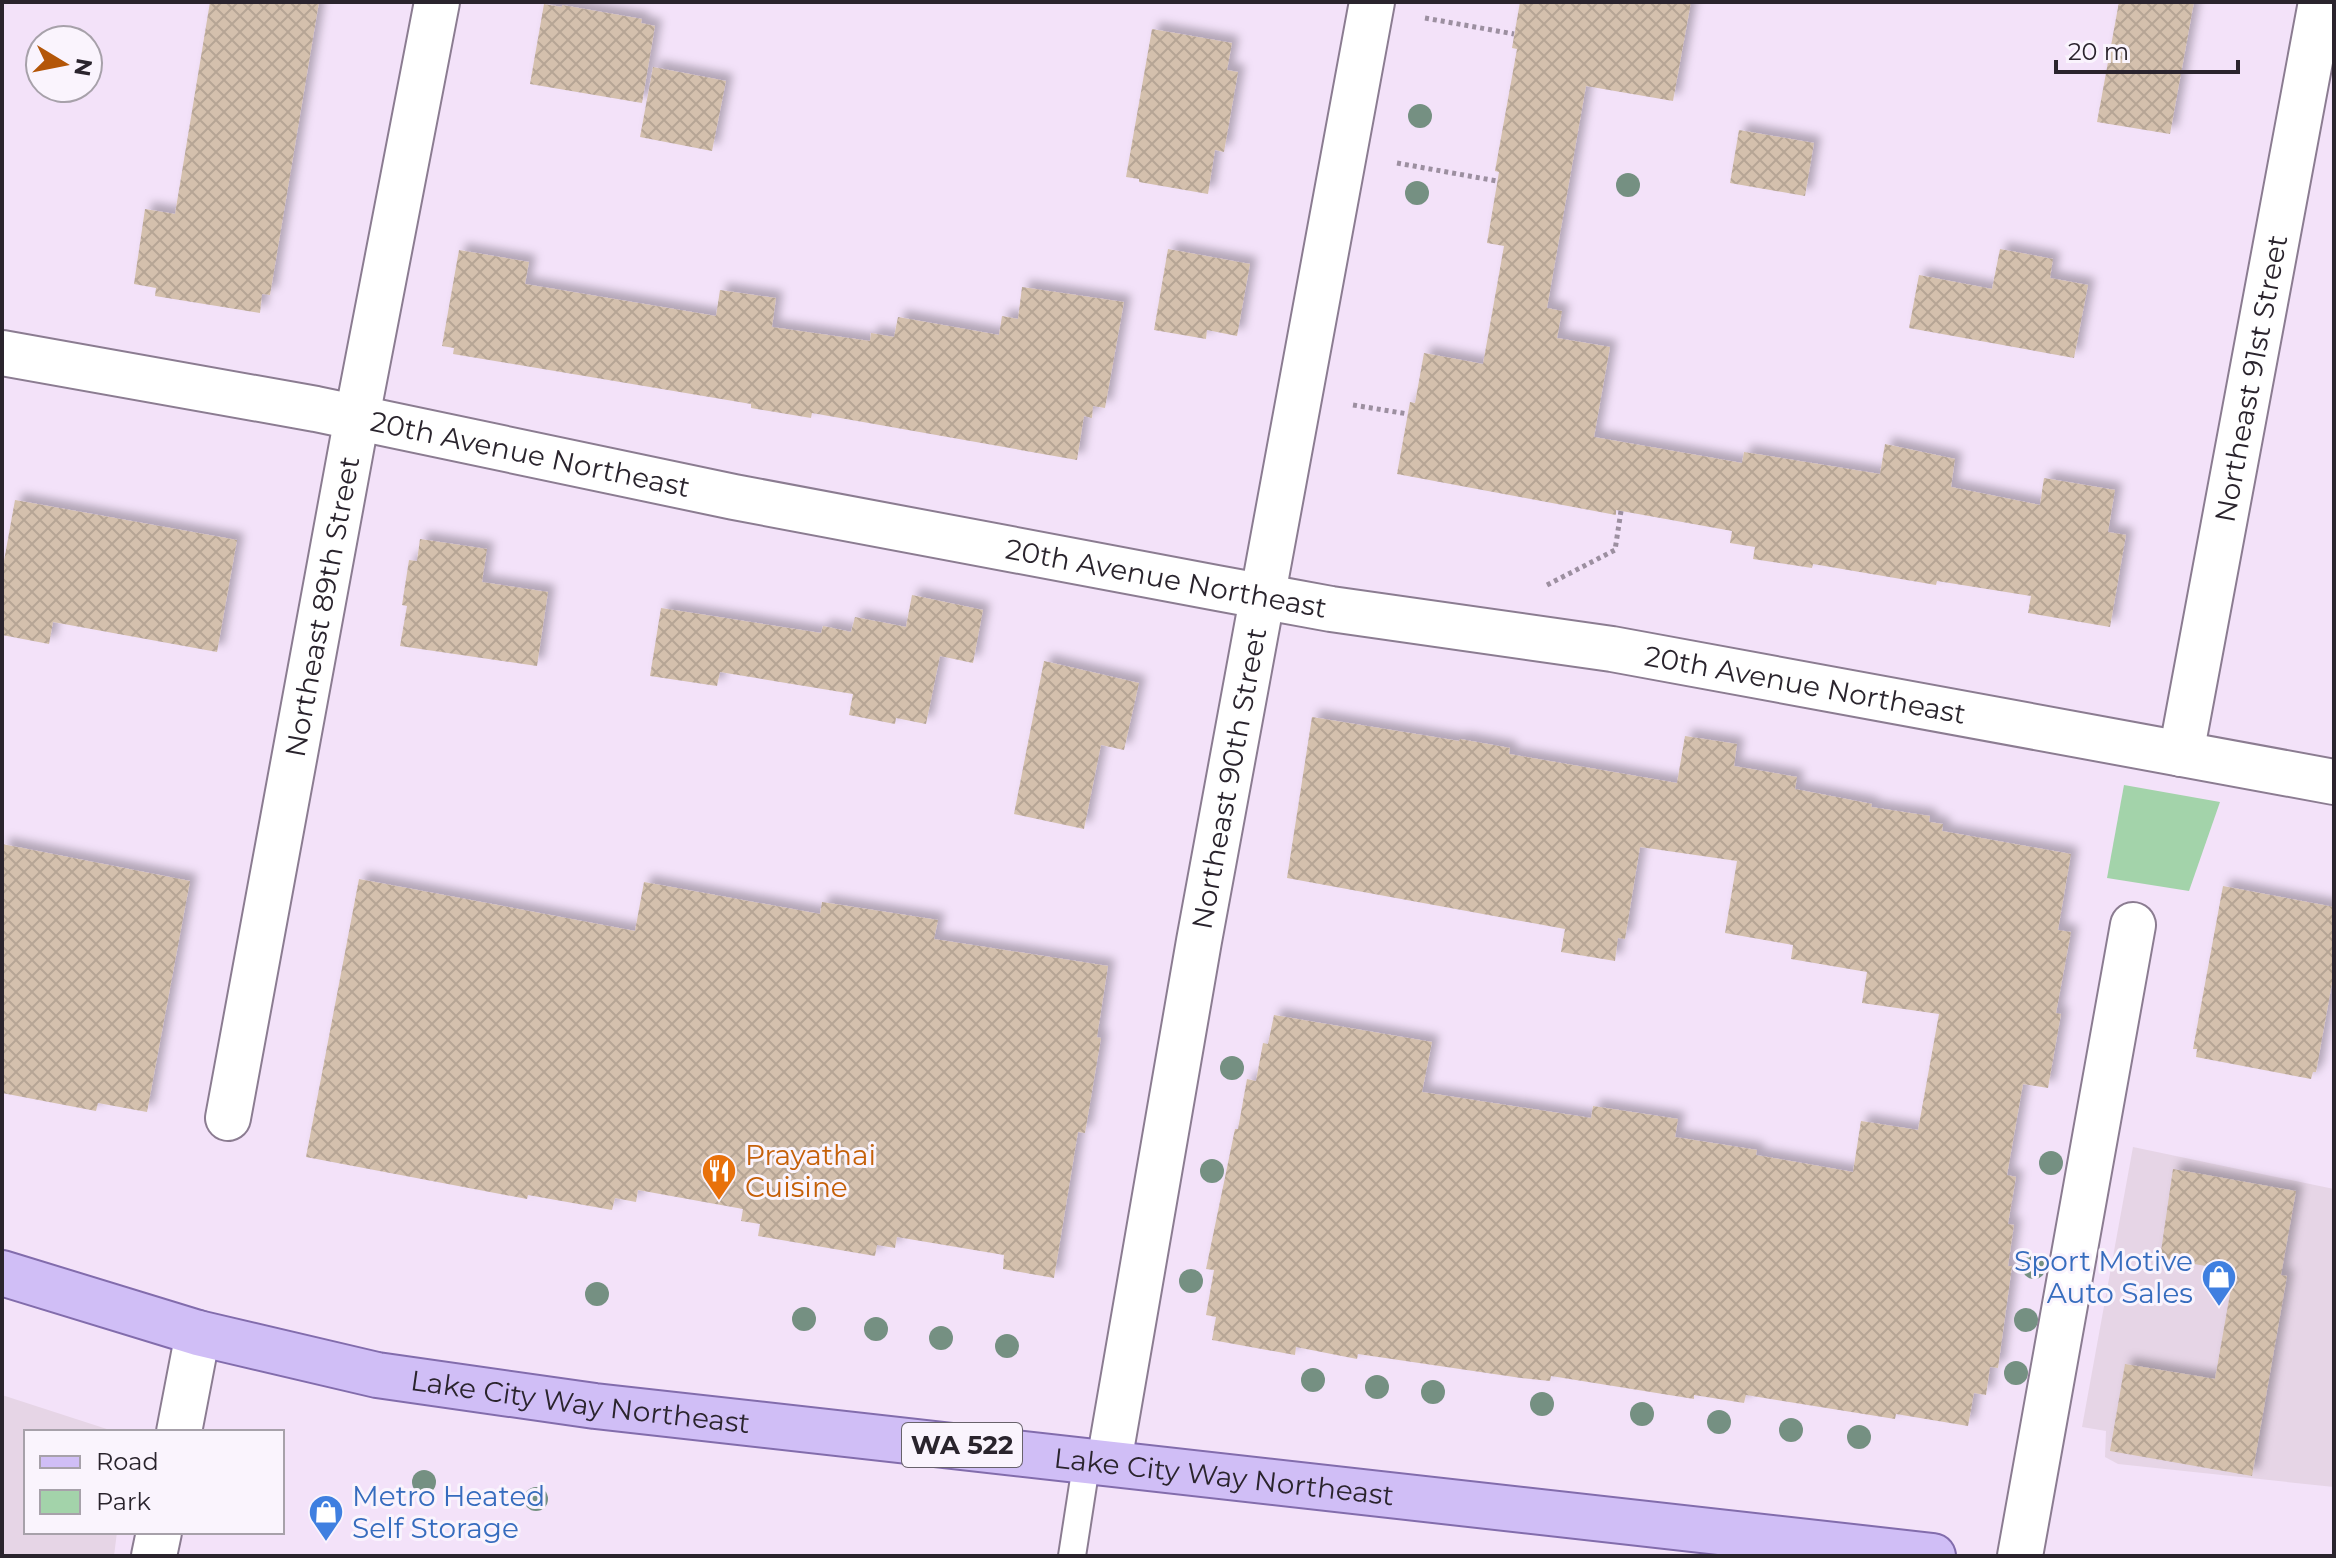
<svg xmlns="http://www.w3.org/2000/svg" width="2336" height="1558" font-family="Montserrat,sans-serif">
<defs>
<pattern id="building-cross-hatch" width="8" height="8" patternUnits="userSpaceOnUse" patternTransform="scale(2)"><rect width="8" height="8" fill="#d4c0ad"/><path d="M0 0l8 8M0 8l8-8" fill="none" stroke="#b6a595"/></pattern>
<filter id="shadow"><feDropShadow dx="7" dy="-7" stdDeviation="4" flood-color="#0004"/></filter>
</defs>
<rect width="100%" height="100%" fill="#f3e2f9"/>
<path fill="#e6d5e6" d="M2133,1147L2334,1189V1487L2118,1464L2105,1457L2106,1431L2082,1427Z
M2,1395L113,1431L26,1432V1532H117L114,1556H2Z"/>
<path fill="#a3d3aa" d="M2124,785L2220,802L2189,891L2107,878Z"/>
<path fill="url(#building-cross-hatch)" filter="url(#shadow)" d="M210,2H319L270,295L262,294L260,313L155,296L156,288L134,284L145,209L175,214Z
M1520,2H1691L1673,101L1586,86L1547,308L1562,311L1557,338L1610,347L1594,437L1742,463L1744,452L1880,474L1885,444L1955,459L1951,487L2040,505L2044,478L2115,490L2108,532L2126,535L2110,627L2028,613L2031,596L1937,581L1936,585L1813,564L1812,568L1753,559L1755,547L1730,543L1732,531L1616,510V515L1397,474L1410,402L1415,403L1424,353L1483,364L1504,246L1487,243L1499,172L1495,171L1517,49L1512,48Z
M2119,2H2194L2170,134L2097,122Z
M544,4L562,7V5L642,19L641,23L655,26L642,103L530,84Z
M1152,29L1232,43L1227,70L1238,72L1224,152L1215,150L1208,194L1139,182V179L1126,177Z
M653,67L726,81L712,151L640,137Z
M1739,130L1814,143L1805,196L1730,183Z
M1168,249L1250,264L1237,336L1207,330L1206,339L1154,330Z
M2000,249L2053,259L2050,278L2088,285L2074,358L1909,328L1919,275L1992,289Z
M459,250L529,262L525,284L716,316L720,290L776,298L772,327L870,341L871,333L894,337L898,317L999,335L1002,316L1018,319L1022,287L1124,302L1105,408L1093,406L1092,418L1084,416L1077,460L812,413L811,418L751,408V404L453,354L454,348L442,346Z
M15,500L237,540L217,652L53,622L49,644L2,635V572Z
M420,539L487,549L482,582L548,592L537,666L400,646L407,606L402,605L409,560L417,561Z
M912,595L983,610L973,663L940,656L926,724L896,718L895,724L849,715L853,694L720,672L717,686L650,676L661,608L821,633L823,626L851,632L855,617L906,627Z
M1044,661L1139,683L1124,750L1101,745L1084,829L1014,814Z
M1312,717L1459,741L1460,739L1510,748L1509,754L1677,783L1685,736L1737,744L1734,766L1797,777L1795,789L1872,804L1871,807L1930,816L1929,822L1943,824L1942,831L2071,854L2058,930L2071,932L2056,1013L2061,1014L2048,1088L2023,1084L2007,1175L2016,1177L2008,1224L2014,1225L2008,1266H2012L1998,1368L1990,1367L1986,1395L1974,1393L1968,1426L1896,1414L1895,1419L1746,1395L1744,1403L1694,1395V1399L1551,1376L1550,1381L1521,1378L1358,1354L1357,1359L1296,1347L1295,1355L1212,1340L1216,1317L1206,1315L1214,1270L1206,1269L1235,1129H1238L1247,1079L1256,1081L1263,1043L1268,1044L1274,1015L1432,1042L1422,1092L1591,1118L1593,1106L1678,1119L1675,1137L1757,1150L1756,1155L1853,1172L1861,1121L1918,1130L1939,1014L1862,1003L1867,972L1791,959L1793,945L1725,933L1737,861L1640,847L1625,939L1618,938L1615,961L1561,952L1565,929L1287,878Z
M2,844L190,881L147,1112L98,1103L96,1111L2,1093Z
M359,879L635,931L644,882L820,914L822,902L938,920L934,939L1108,966L1097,1037L1101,1038L1085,1133L1078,1132L1054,1278L1003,1269L1004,1255L897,1237L895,1248L877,1245L875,1256L758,1236L760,1224L741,1221L743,1209L638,1190L636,1202L615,1198L612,1210L528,1195L527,1199L306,1157Z
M2223,886L2334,907V972L2316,1072H2313L2311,1079L2196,1057L2197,1049H2193Z
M2173,1169L2296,1191L2281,1275L2287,1276L2252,1476L2110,1451L2125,1364L2215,1379L2234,1271L2160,1258Z"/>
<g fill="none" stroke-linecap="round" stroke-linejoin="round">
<defs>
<path id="service" d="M1072,1556L1087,1459"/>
<g id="minor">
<path id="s1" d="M2,353L316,409L734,497L1217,588L1331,609L1612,649L2334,782"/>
<path id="s2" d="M2181,754L2321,2"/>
<path id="s3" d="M228,1118L357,417L437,2"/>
<path d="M179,1432L198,1333"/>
<path id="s4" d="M1109,1462L1199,941L1372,2"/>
<path d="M154,1556L159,1532"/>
<path d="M2020,1556L2133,925"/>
</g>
<g id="primary">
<path id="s5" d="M2,1273L198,1333L377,1375L595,1406L1933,1556"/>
</g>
</defs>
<use href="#service" stroke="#8b7c91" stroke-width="30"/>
<use href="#minor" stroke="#8b7c91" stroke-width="48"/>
<use href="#primary" stroke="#826cac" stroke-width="48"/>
<path stroke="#9c8fa0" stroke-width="5" stroke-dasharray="4 4" stroke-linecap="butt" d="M1425,18L1514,34
M1397,163L1497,181
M1353,405L1408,414
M1547,585L1615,550L1621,511"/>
<use href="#service" stroke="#fff" stroke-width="26"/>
<use href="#minor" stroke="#fff" stroke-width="44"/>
<use href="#primary" stroke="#d0bef6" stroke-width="44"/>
</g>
<g fill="#759082">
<circle cx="1420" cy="116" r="12"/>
<circle cx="1628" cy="185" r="12"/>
<circle cx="1417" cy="193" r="12"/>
<circle cx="1232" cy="1068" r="12"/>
<circle cx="2051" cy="1163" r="12"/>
<circle cx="1212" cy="1171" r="12"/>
<circle cx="2034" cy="1267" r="12"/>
<circle cx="1191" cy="1281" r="12"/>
<circle cx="597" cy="1294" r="12"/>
<circle cx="804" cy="1319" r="12"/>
<circle cx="2026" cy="1320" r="12"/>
<circle cx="876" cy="1329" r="12"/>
<circle cx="941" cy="1338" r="12"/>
<circle cx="1007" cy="1346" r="12"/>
<circle cx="2016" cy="1373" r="12"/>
<circle cx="1313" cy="1380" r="12"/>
<circle cx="1377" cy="1387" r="12"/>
<circle cx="1433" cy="1392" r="12"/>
<circle cx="1542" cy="1404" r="12"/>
<circle cx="1642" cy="1414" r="12"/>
<circle cx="1719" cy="1422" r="12"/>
<circle cx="1791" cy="1430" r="12"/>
<circle cx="1859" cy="1437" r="12"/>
<circle cx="424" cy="1482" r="12"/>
<circle cx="536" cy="1499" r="12"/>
</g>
<defs>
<symbol id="restaurant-pin" viewBox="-11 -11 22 30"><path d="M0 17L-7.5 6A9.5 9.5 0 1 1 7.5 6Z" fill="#e8710a" stroke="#faf4fd"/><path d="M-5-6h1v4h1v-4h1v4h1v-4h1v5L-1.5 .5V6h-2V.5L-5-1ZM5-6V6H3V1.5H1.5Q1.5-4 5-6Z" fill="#fff"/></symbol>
<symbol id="shop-pin" viewBox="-11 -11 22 30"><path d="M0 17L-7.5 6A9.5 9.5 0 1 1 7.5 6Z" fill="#3f7fe0" stroke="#faf4fd"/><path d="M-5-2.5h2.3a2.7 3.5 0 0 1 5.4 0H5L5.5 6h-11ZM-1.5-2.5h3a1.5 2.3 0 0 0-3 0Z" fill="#fff"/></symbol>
</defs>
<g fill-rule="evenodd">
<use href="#restaurant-pin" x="699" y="1151" width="40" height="54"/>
<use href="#shop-pin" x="2199" y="1257" width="40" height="54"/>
<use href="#shop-pin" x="306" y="1492" width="40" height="54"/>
</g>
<g text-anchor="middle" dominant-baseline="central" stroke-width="6" stroke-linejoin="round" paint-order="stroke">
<rect fill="#faf4fd" stroke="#68626b" stroke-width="2" x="902" y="1423" width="120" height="44" rx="6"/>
<g font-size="26" font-weight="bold" fill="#2a242d">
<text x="962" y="1445">WA 522</text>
</g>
<g font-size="28" fill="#2a242d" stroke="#faf4fd">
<text stroke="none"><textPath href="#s2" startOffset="382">Northeast 91st Street</textPath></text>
<text stroke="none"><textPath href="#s1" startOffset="538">20th Avenue Northeast</textPath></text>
<text stroke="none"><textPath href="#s1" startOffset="1186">20th Avenue Northeast</textPath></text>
<text stroke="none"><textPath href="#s3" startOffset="520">Northeast 89th Street</textPath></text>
<text stroke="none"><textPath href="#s1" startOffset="1834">20th Avenue Northeast</textPath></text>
<text stroke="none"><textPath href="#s4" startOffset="694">Northeast 90th Street</textPath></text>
<text stroke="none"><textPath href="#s5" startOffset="594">Lake City Way Northeast</textPath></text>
<text stroke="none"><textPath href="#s5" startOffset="1242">Lake City Way Northeast</textPath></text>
</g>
<g font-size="28" fill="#c56008" stroke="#faf4fd" text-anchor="start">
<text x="745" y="1155">Prayathai<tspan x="745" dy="32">Cuisine</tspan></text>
</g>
<g font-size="28" fill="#366cbe" stroke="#faf4fd" text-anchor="end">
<text x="2193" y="1261">Sport Motive<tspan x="2193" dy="32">Auto Sales</tspan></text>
<text x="352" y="1496" text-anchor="start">Metro Heated<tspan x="352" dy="32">Self Storage</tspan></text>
</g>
</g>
<rect width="2336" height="1558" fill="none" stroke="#2a242d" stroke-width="8"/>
<rect x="24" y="1430" width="260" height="104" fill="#faf4fd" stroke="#a7a1aa" stroke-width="2"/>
<rect x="40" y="1456" width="40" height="12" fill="#d0bef6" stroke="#a7a1aa" stroke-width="2"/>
<text x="96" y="1470" font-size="24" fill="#2a242d">Road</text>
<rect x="40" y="1490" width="40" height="24" fill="#a3d3aa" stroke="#a7a1aa" stroke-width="2"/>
<text x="96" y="1510" font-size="24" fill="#2a242d">Park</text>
<g transform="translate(64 64) rotate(100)"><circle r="38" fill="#faf4fd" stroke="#a7a1aa" stroke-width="2"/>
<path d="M0-6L14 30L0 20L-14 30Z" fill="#b45608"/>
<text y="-12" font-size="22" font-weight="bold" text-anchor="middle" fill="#2a242d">N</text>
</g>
<path d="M2056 60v12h182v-12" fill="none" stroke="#2a242d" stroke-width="4"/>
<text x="2068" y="60" font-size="24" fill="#2a242d" stroke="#faf4fd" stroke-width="6" paint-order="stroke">20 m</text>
</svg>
